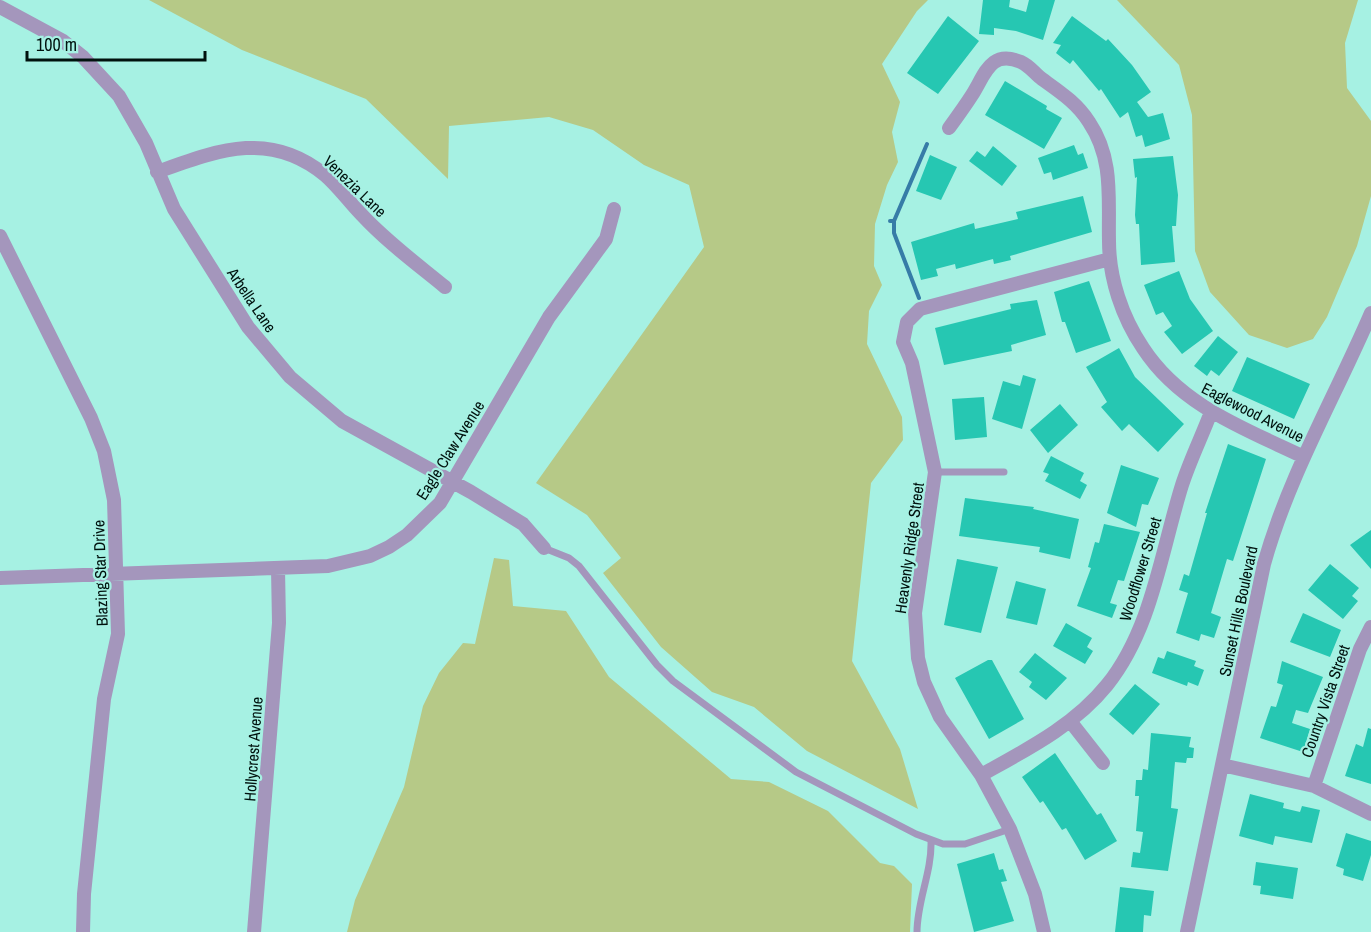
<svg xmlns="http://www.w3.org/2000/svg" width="1371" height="932" font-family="'Archivo Narrow',sans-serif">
<rect width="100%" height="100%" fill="#a6f1e3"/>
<path fill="#b6c987" d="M149,0H928L917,11L882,64L900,102L892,132L898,162L887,185L875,224L874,266L882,285L869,311L867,344L902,417L903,440L871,483L852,661L900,749L918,809L807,751L754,707L712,692L661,647L603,573L621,558L587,515L536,483L704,247L689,185L644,165L593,130L549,117L449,126L448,179L366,99L242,50Z
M1117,0H1358L1345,43L1347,88L1371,121V196L1357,246L1327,317L1313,339L1287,348L1249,335L1210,292L1195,251L1192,115L1179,65Z
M494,558L509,560L513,606L566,611L609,677L731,779L769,782L828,811L880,863L894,866L912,884L910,932H347L355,900L404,787L423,706L439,673L463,643L475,644Z"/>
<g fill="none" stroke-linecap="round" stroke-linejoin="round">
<path stroke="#367ca7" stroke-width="4" d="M890,221H894V233L919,298
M894,221L927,144"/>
</g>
<path fill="#26c7b2" d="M983,0H1010L1009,7L1026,12L1029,0H1055L1043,40L1016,31L994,28V35L979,34Z
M948,16L979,41L938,94L907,73Z
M1072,16L1106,41L1108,39L1132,65L1151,92L1137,102L1148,117L1163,113L1170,139L1145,147L1142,135L1136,137L1128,112L1120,118L1101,89L1099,91L1073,60L1070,64L1056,53L1061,45L1053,43Z
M1005,81L1047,106L1046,109L1062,118L1044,149L985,115Z
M1074,145L1078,155L1083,153L1088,168L1053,180L1051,172L1044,174L1038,158Z
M993,146L1017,166L1002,186L969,161L977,151L985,157Z
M930,155L957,167L941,200L916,191Z
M1173,156L1178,195L1176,226H1172L1175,262L1141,265L1139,224H1136L1135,215L1137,177L1135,178L1133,159Z
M1083,196L1092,232L1010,256L1011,260L994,264L993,259L956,269L955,264L936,269L938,276L921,280L911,242L974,223L975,229L1018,219L1016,212Z
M1179,271L1190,299L1213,331L1182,354L1164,332L1172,326L1163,312L1156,315L1144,285Z
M1089,281L1111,341L1076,353L1065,322H1062L1054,292Z
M1037,300L1046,335L1011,345L1012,351L944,365L935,328L1011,309L1010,304Z
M1218,336L1238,352L1219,376L1211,370L1207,376L1194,366Z
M1119,348L1135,377L1184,424L1158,452L1129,424L1122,431L1101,407L1107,402L1086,367Z
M1247,357L1310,384L1294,419L1232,391Z
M1023,375L1036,379L1022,429L992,419L1003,381L1020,386Z
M984,397L987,437L955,440L952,399Z
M1060,404L1078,425L1048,453L1030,430Z
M1228,444L1266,459L1233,561L1227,559L1211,613L1221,617L1214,638L1201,634L1199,641L1176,633L1188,593L1179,590L1184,574L1189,576L1207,513H1205Z
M1051,456L1084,473L1080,481L1087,485L1080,499L1045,481L1049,474L1043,472Z
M1121,465L1159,478L1148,505L1142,504L1136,527L1107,513Z
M965,498L1034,507L1033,509L1079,519L1070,559L1039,552L1040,547L959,536Z
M1104,524L1140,532L1124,581L1118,580L1110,603L1117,605L1112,618L1077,606L1091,568L1088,567L1095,542L1099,543Z
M1371,530V569L1350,545Z
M957,559L998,567L981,633L944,625Z
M1330,564L1359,588L1352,596L1358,601L1343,619L1308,590Z
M1016,581L1046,589L1037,625L1006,618Z
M1303,613L1341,630L1330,657L1290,642Z
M1066,623L1092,638L1087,647L1093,651L1085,664L1053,646Z
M1167,651L1196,661L1194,666L1204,670L1198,686L1188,682L1187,686L1152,673L1158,657L1164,659Z
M1035,653L1067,678L1046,700L1029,687L1032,682L1019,672Z
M988,660H992L1024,719L989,739L955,678Z
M1282,661L1323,677L1308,713L1296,710L1292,723L1310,729L1303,752L1260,738L1271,706L1276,707L1283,685L1277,683Z
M1135,684L1160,704L1133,735L1109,714Z
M1368,728L1371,729V784L1345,776L1356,744L1363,747Z
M1151,733L1191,737L1189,747L1194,748L1193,758H1187L1186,763L1175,762L1171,808L1178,809L1168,871L1131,867L1133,852L1140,853L1143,832L1136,831L1139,796H1135L1136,780H1142L1143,769L1148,770Z
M1055,753L1097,815L1101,813L1117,841L1085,860L1066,828L1062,830L1043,801L1040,803L1022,777Z
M1250,794L1284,803L1283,808L1300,812L1302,806L1320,810L1312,843L1275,836L1273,845L1239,836Z
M1346,833L1371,841V855L1363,881L1343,875L1344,869L1336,866Z
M994,853L999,870L1003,869L1007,881L1001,882L1014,921L974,932L957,864Z
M1256,862L1298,868L1293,899L1260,894L1261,886L1253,885Z
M1120,887L1154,891L1151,916L1144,915L1143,932H1115Z"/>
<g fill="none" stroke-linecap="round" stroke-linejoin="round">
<path stroke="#a496bc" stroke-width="7" d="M935,472H1004
M544,548L569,558L579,566L657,665L673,681L796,772L916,834L943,844H965L1010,829
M917,932C917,901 932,872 931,841"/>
<path stroke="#a496bc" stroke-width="14" d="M0,7L63,41L83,57L119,96L146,143L174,209L248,327L290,377L342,421L471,492L523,524L544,548
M949,128C957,117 965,106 972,95C985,75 990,49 1021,62C1030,66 1035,74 1042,79C1060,92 1077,103 1089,122C1114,159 1108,199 1109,241C1109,278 1122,317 1143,348C1180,405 1243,428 1302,456
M157,172C216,151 269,129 325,175C339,187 349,202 362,215C387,242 417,264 445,287
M0,236L91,418L104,451L114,500L118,634L104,699L84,894L83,932
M0,578L328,566L370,556L389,547L407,535L440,503L549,317L606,239L614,209
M1070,721L1103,763
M1222,765L1314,786L1371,814
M981,775C1026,750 1074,726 1107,685C1152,629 1161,552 1182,485C1190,460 1202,436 1211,412
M1314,786L1360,649L1371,627
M254,932L279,623L278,569
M1044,932L1035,894L1010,829L981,775L940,717L924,682L918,658L915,613L935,472L912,363L903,342L907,322L920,309L1110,259
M1187,932L1264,564C1289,475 1335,397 1371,313"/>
</g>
<g text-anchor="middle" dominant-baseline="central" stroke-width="4.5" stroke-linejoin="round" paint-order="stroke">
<g font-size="16" fill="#00120e" stroke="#a6f1e3">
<text transform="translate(355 186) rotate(44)">Venezia Lane</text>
<text transform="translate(252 300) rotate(56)">Arbella Lane</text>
<text transform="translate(1253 412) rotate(27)">Eaglewood Avenue</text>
<text transform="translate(450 450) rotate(-58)">Eagle Claw Avenue</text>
<text transform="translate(909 548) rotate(-82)">Heavenly Ridge Street</text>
<text transform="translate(1140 569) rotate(-73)">Woodflower Street</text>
<text transform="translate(100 573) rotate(-92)">Blazing Star Drive</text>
<text transform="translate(1238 611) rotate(-78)">Sunset Hills Boulevard</text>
<text transform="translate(1325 701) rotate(-71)">Country Vista Street</text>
<text transform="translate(253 749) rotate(-86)">Hollycrest Avenue</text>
</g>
</g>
<path d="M27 51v9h178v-9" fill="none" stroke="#00120e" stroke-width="3"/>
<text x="36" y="51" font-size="18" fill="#00120e" stroke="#a6f1e3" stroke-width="4.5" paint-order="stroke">100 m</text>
</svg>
